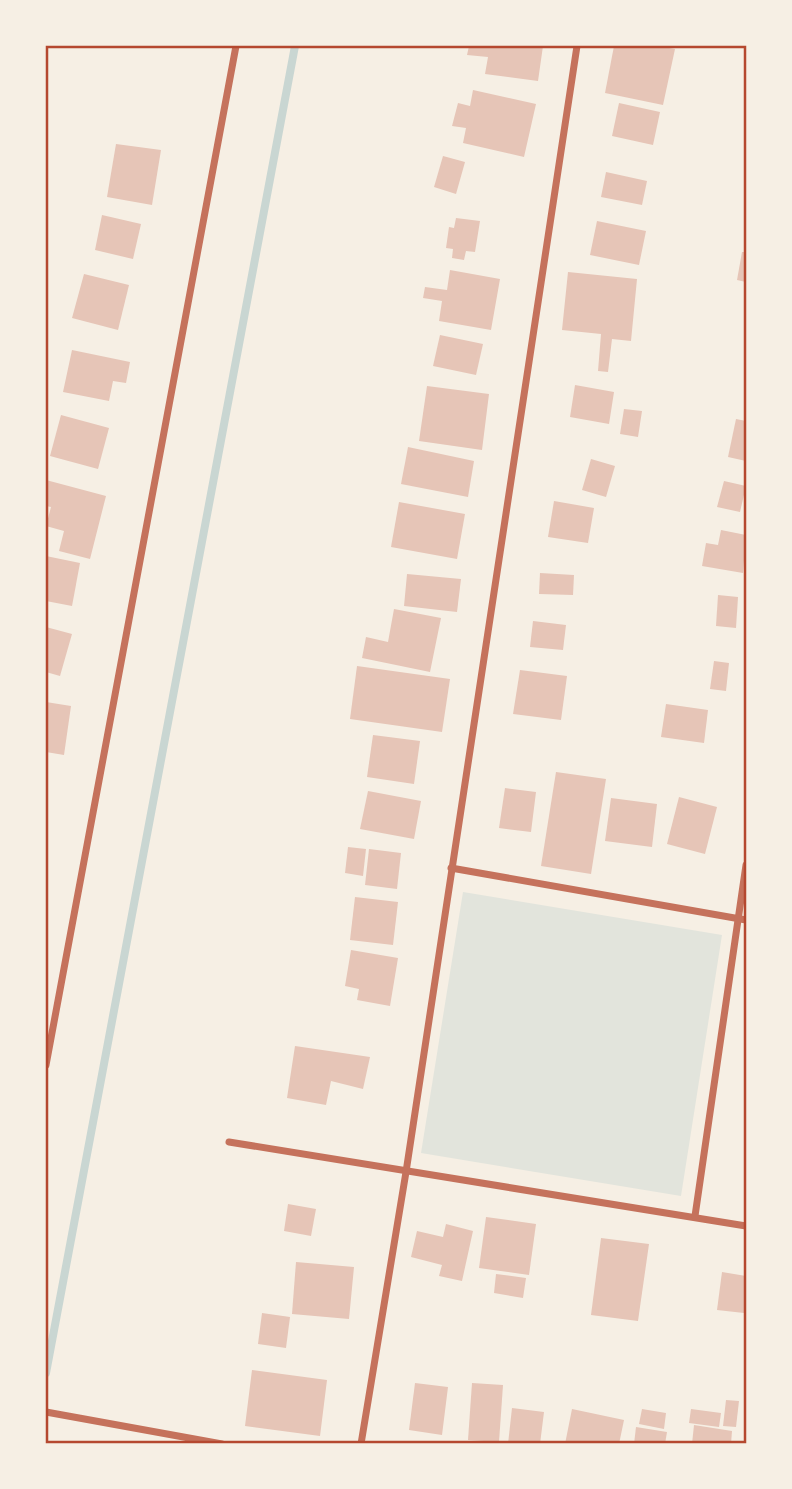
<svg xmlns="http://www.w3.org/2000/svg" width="792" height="1489" viewBox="0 0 792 1489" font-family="Signika,sans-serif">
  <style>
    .green { fill: #e2e4dc }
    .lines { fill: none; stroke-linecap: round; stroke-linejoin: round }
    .stream { stroke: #c9d6d2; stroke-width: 8 }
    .building { fill: #e6c5b7 }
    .minor { stroke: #c5725c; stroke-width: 7 }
    .neatline { fill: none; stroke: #b5482f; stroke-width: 2.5 }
  </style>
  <rect width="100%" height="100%" fill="#f6efe4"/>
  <!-- green -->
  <path class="green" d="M463 892 722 935 681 1196 421 1153Z"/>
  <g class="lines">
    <!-- stream -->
    <path class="stream" d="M46 1373 295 46"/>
  </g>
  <!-- building -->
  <g class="building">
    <path d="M469 46H543L538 81 485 74 488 57 467 55Z"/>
    <path d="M614 46H658L675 49 663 105 605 93Z"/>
    <path d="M473 90 536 104 524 157 463 143 466 128 452 126 458 103 470 106Z"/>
    <path d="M619 103 660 112 653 145 612 136Z"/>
    <path d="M116 144 161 150 152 205 107 197Z"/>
    <path d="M443 156 465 162 456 194 434 187Z"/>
    <path d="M606 172 647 181 642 205 601 197Z"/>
    <path d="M102 215 141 224 133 259 95 250Z"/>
    <path d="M456 218 480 221 475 252 466 251 464 260 452 258 453 249 446 248 449 227 454 228Z"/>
    <path d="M597 221 646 231 639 265 590 255Z"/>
    <path d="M742 252H746V282L737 280Z"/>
    <path d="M450 270 500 279 491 330 439 321 442 301 423 298 425 287 447 290Z"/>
    <path d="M568 272 637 279 631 341 612 339 608 372 598 371 601 334 562 330Z"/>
    <path d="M84 274 129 285 118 330 72 318Z"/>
    <path d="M440 335 483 344 476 375 433 366Z"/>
    <path d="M72 350 130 362 126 383 113 381 109 401 63 392Z"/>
    <path d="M575 385 614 392 609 424 570 417Z"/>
    <path d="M427 386 489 394 482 450 419 441Z"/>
    <path d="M624 409 642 411 638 437 620 434Z"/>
    <path d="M61 415 109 428 98 469 50 456Z"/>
    <path d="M736 419 746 421V461L728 457Z"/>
    <path d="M408 447 474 461 468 497 401 484Z"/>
    <path d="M591 459 615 466 606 497 582 490Z"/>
    <path d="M46 480 106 496 90 559 59 551 64 531 46 526 51 507 46 506Z"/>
    <path d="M724 481 746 486 740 512 717 507Z"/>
    <path d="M554 501 594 508 588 543 548 537Z"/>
    <path d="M399 502 465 514 457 559 391 547Z"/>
    <path d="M721 530 746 535 743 573 702 566 706 543 718 545Z"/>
    <path d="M46 556 80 563 72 606 46 601Z"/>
    <path d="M540 573 574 575 573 595 539 594Z"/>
    <path d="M407 574 461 579 457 612 404 606Z"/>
    <path d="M718 595 738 597 736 628 716 626Z"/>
    <path d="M394 609 441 618 430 672 362 658 366 637 388 642Z"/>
    <path d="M533 621 566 625 563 650 530 647Z"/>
    <path d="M46 627 72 634 60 676 46 672Z"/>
    <path d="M714 661 729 663 726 691 710 689Z"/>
    <path d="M357 666 450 679 442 732 350 719Z"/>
    <path d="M520 670 567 676 561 720 513 714Z"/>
    <path d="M46 702 71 706 64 755 46 752Z"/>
    <path d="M666 704 708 710 704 743 661 737Z"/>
    <path d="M373 735 420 741 414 784 367 777Z"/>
    <path d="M556 772 606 779 591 874 541 866Z"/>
    <path d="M505 788 536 792 531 832 499 828Z"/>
    <path d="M368 791 421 801 414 839 360 829Z"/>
    <path d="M679 797 717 807 705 854 667 844Z"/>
    <path d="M611 798 657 804 652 847 605 841Z"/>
    <path d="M348 847 366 849 363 876 345 873Z"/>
    <path d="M369 849 401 853 397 889 365 885Z"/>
    <path d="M355 897 398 902 393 945 350 940Z"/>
    <path d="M351 950 398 958 390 1006 357 1000 359 989 345 986Z"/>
    <path d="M295 1046 370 1057 363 1089 331 1081 326 1105 287 1098Z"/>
    <path d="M288 1204 316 1209 311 1236 284 1231Z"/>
    <path d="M486 1217 536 1224 529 1275 479 1268Z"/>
    <path d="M446 1224 473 1231 462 1281 439 1276 442 1265 411 1257 417 1231 443 1237Z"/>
    <path d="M601 1238 649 1244 638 1321 591 1315Z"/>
    <path d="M296 1262 354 1267 349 1319 292 1314Z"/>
    <path d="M722 1272 746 1276 744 1313 717 1310Z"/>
    <path d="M496 1274 526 1278 523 1298 494 1293Z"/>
    <path d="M262 1313 290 1317 286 1348 258 1344Z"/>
    <path d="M252 1370 327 1380 320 1436 245 1426Z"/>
    <path d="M415 1383 448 1387 442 1435 409 1430Z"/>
    <path d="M472 1383 503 1385 499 1442 468 1440Z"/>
    <path d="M726 1400 739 1401 736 1427 723 1426Z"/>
    <path d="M512 1408 544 1412 540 1444H508Z"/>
    <path d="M572 1409 624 1420 619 1444H565Z"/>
    <path d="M642 1409 666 1413 664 1429 639 1424Z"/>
    <path d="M691 1409 721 1413 719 1427 689 1423Z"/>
    <path d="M694 1425 732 1431 731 1444H692Z"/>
    <path d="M636 1427 667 1432 665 1444H634Z"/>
  </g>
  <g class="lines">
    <!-- minor -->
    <g class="minor">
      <path d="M451 868 746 920"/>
      <path d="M46 1065 236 46"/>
      <path d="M229 1142 746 1226"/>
      <path d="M695 1216 746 865"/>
      <path d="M46 1412 222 1444"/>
      <path d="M361 1444 406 1172 577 46"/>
    </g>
  </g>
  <!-- border -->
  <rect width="792" height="1489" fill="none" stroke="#f6efe4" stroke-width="94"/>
  <rect x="47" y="47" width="698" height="1395" class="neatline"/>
</svg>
